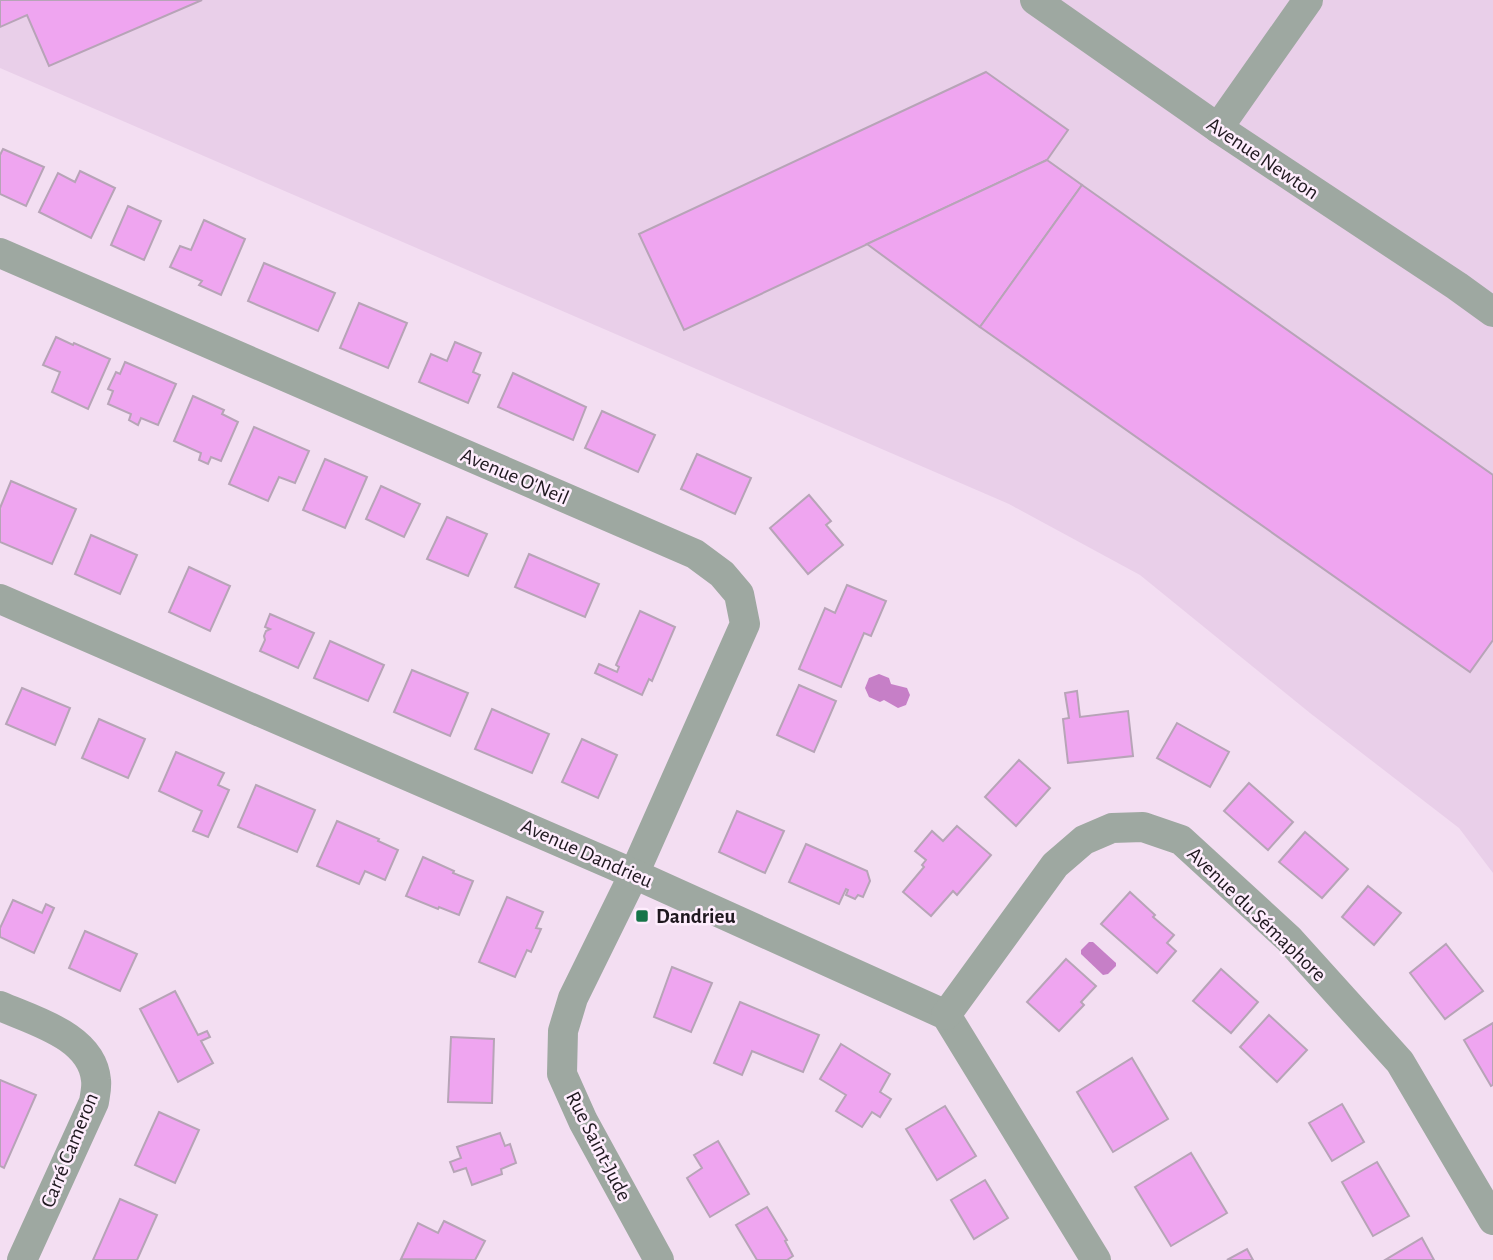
<svg xmlns="http://www.w3.org/2000/svg" width="1493" height="1260" viewBox="0 0 1493 1260" font-family="'Alegreya Sans',sans-serif">
  <style>
    .built { fill: #e9cfe9 }
    .water { fill: #c67fc7 }
    .building { fill: #efa5f0; stroke: #b7a4b7; stroke-width: 2 }
    .lines { fill: none; stroke-linecap: round; stroke-linejoin: round }
    .minor { stroke: #9ea8a1; stroke-width: 30 }
    .poi-dot { fill: #167449; stroke: #feedfd; stroke-width: 2.5 }
    .labels { text-anchor: middle; stroke-width: 5; stroke-linejoin: round; paint-order: stroke }
    .street-label { font-size: 21px; fill: #1f181f; stroke: #feedfd }
    .poi-label { font-size: 21px; font-weight: bold; fill: #1f181f; stroke: #feedfd; text-anchor: start }
  </style>
  <rect width="100%" height="100%" fill="#f3def2"/>
  <!-- built -->
  <path class="built" d="M0 0H1493V873L1459 828 1310 713 1140 575 1009 504 0 68Z"/>
  <!-- water -->
  <g class="water">
    <path d="M879 674 889 678 891 684 907 688 910 695 906 705 898 708 884 700 880 702 869 697 865 688 869 678Z"/>
    <path d="M1089 942H1093L1116 963V966L1108 974 1103 975 1081 954V950Z"/>
  </g>
  <!-- building -->
  <g class="building">
    <path d="M0 0H202L49 66 27 15 0 27Z"/>
    <path d="M986 72 1068 130 1047 160 684 330 639 234Z"/>
    <path d="M3 149 44 167 26 206 0 194V155Z"/>
    <path d="M1047 160 1082 185 980 327 867 244Z"/>
    <path d="M80 171 115 188 91 238 39 212 58 173 75 182Z"/>
    <path d="M1082 185 1493 475V640L1470 672 980 327Z"/>
    <path d="M128 206 161 221 144 260 111 245Z"/>
    <path d="M204 220 245 239 221 295 199 285 202 281 170 267 180 246 191 250Z"/>
    <path d="M264 263 335 293 318 331 248 301Z"/>
    <path d="M359 303 407 323 388 368 340 348Z"/>
    <path d="M56 337 73 345 74 343 110 359 88 409 52 392 60 372 43 365Z"/>
    <path d="M455 342 481 353 473 372 480 375 468 403 419 382 431 354 447 361Z"/>
    <path d="M125 362 176 384 158 425 141 418 138 425 129 420 131 414 108 404 113 391 108 389 116 372 120 374Z"/>
    <path d="M513 373 586 407 573 440 498 407Z"/>
    <path d="M193 396 224 410 222 414 238 422 221 461 211 457 208 464 199 460 201 453 174 441Z"/>
    <path d="M602 411 655 435 638 472 585 448Z"/>
    <path d="M254 427 309 451 295 483 279 477 268 501 229 484Z"/>
    <path d="M697 454 751 478 735 514 681 489Z"/>
    <path d="M325 459 367 477 345 528 303 510Z"/>
    <path d="M11 481 76 509 52 564 0 542V508Z"/>
    <path d="M381 486 420 504 404 537 366 519Z"/>
    <path d="M809 495 831 521 826 525 843 545 808 574 770 528Z"/>
    <path d="M447 517 487 534 468 576 427 559Z"/>
    <path d="M91 535 137 555 120 594 75 574Z"/>
    <path d="M529 554 599 584 585 617 515 587Z"/>
    <path d="M189 567 230 586 210 631 169 612Z"/>
    <path d="M847 585 886 601 871 636 864 633 841 687 799 669 825 608 835 613Z"/>
    <path d="M640 611 675 627 652 681 649 679 642 695 595 673 599 664 617 672 619 667 616 665Z"/>
    <path d="M270 614 314 633 298 668 260 651 265 640 264 636 266 631 270 629 265 627Z"/>
    <path d="M330 641 384 665 368 701 314 678Z"/>
    <path d="M412 670 468 693 450 736 394 712Z"/>
    <path d="M799 685 836 701 814 752 777 735Z"/>
    <path d="M22 688 70 708 55 745 6 724Z"/>
    <path d="M1077 691 1080 717 1128 711 1133 756 1068 763 1063 719 1069 718 1065 693Z"/>
    <path d="M492 709 549 734 532 773 475 749Z"/>
    <path d="M99 719 145 739 128 778 82 758Z"/>
    <path d="M1177 723 1229 752 1210 787 1157 758Z"/>
    <path d="M582 739 617 755 598 798 562 782Z"/>
    <path d="M176 752 224 773 218 785 229 790 208 837 193 831 202 811 159 791Z"/>
    <path d="M1019 760 1050 788 1016 826 985 797Z"/>
    <path d="M1249 783 1293 822 1268 850 1224 811Z"/>
    <path d="M256 785 315 810 297 852 238 827Z"/>
    <path d="M737 811 784 831 765 873 719 852Z"/>
    <path d="M337 821 379 839 378 841 398 850 385 880 365 871 359 884 317 866Z"/>
    <path d="M957 826 991 855 957 895 953 891 931 916 903 892 924 867 922 865 926 860 915 851 932 831 943 841Z"/>
    <path d="M1305 832 1348 869 1322 898 1279 862Z"/>
    <path d="M806 844 867 871 870 881 863 897 858 895 855 899 846 895 848 890 846 889 839 904 789 882Z"/>
    <path d="M423 857 454 871 453 873 473 881 459 915 439 907 438 909 406 896Z"/>
    <path d="M1368 886 1401 913 1374 945 1342 917Z"/>
    <path d="M1130 892 1155 915 1153 917 1174 935 1167 943 1176 951 1157 973 1101 924Z"/>
    <path d="M507 897 543 912 536 928 541 929 531 952 527 950 515 977 479 962Z"/>
    <path d="M13 900 42 913 46 904 54 908 34 953 0 937V928Z"/>
    <path d="M85 931 137 954 120 991 69 968Z"/>
    <path d="M1446 944 1483 991 1445 1019 1410 973Z"/>
    <path d="M1066 959 1096 986 1081 1002 1084 1005 1059 1031 1027 1002Z"/>
    <path d="M672 967 712 983 691 1032 654 1017Z"/>
    <path d="M1221 969 1258 1002 1231 1033 1193 1001Z"/>
    <path d="M175 991 198 1035 207 1031 210 1037 201 1041 213 1063 178 1082 140 1009Z"/>
    <path d="M740 1002 819 1035 803 1072 752 1051 742 1075 714 1063Z"/>
    <path d="M1269 1015 1307 1050 1277 1082 1240 1047Z"/>
    <path d="M1493 1023V1085L1491 1086 1464 1040Z"/>
    <path d="M451 1037 494 1039 492 1103 448 1102Z"/>
    <path d="M841 1044 890 1074 880 1092 891 1099 880 1117 872 1112 862 1127 836 1111 846 1095 820 1079Z"/>
    <path d="M1132 1058 1168 1119 1113 1152 1077 1092Z"/>
    <path d="M0 1080 36 1095 4 1168 0 1166Z"/>
    <path d="M1342 1104 1364 1142 1332 1161 1309 1123Z"/>
    <path d="M945 1106 976 1156 937 1180 906 1129Z"/>
    <path d="M159 1112 199 1130 175 1183 135 1165Z"/>
    <path d="M500 1133 505 1146 510 1144 516 1163 501 1169 502 1174 472 1185 466 1168 454 1172 450 1162 461 1158 457 1147Z"/>
    <path d="M718 1141 749 1194 710 1217 687 1178 702 1168 694 1155Z"/>
    <path d="M1191 1153 1227 1213 1171 1246 1135 1187Z"/>
    <path d="M1377 1162 1409 1216 1373 1236 1342 1182Z"/>
    <path d="M985 1180 1008 1218 974 1239 951 1200Z"/>
    <path d="M120 1199 157 1215 137 1260H93Z"/>
    <path d="M767 1207 787 1240 785 1241 793 1256 787 1260H757L736 1225Z"/>
    <path d="M444 1221 485 1241 475 1260 401 1259 418 1223 438 1233Z"/>
    <path d="M1422 1238 1434 1260H1385Z"/>
    <path d="M1247 1249 1253 1260H1227Z"/>
  </g>
  <g class="lines">
    <!-- minor -->
    <g class="minor">
      <path d="M1035 0 1218 128 1457 286 1493 312"/>
      <path d="M1218 128 1308 0"/>
      <path d="M0 253 695 554 722 574 739 594 745 624 634 874 573 998 563 1031 562 1074 583 1121 659 1260"/>
      <path d="M0 599 634 874 946 1015 1096 1260"/>
      <path d="M0 1006C34 1021 92 1036 96 1080 97 1087 95 1095 94 1102L22 1260"/>
      <path d="M946 1015 1055 865 1084 840 1112 828 1143 827 1181 840 1289 939 1400 1062 1493 1220"/>
    </g>
  </g>
  <!-- markers -->
  <rect class="poi-dot" x="635" y="909" width="14" height="14" rx="3.5"/>
  <g class="labels">
    <!-- street labels -->
    <g class="street-label">
      <text transform="translate(1263 158) rotate(34)" y="7">Avenue Newton</text>
      <text transform="translate(515 476) rotate(23)" y="7">Avenue O'Neil</text>
      <text transform="translate(587 853) rotate(24)" y="7">Avenue Dandrieu</text>
      <text transform="translate(1257 914) rotate(44)" y="7">Avenue du Sémaphore</text>
      <text transform="translate(599 1146) rotate(63)" y="7">Rue Saint-Jude</text>
      <text transform="translate(69 1150) rotate(-68)" y="7">Carré Cameron</text>
    </g>
    <!-- poi labels -->
    <g class="poi-label">
      <text x="656" y="923">Dandrieu</text>
    </g>
  </g>
</svg>
